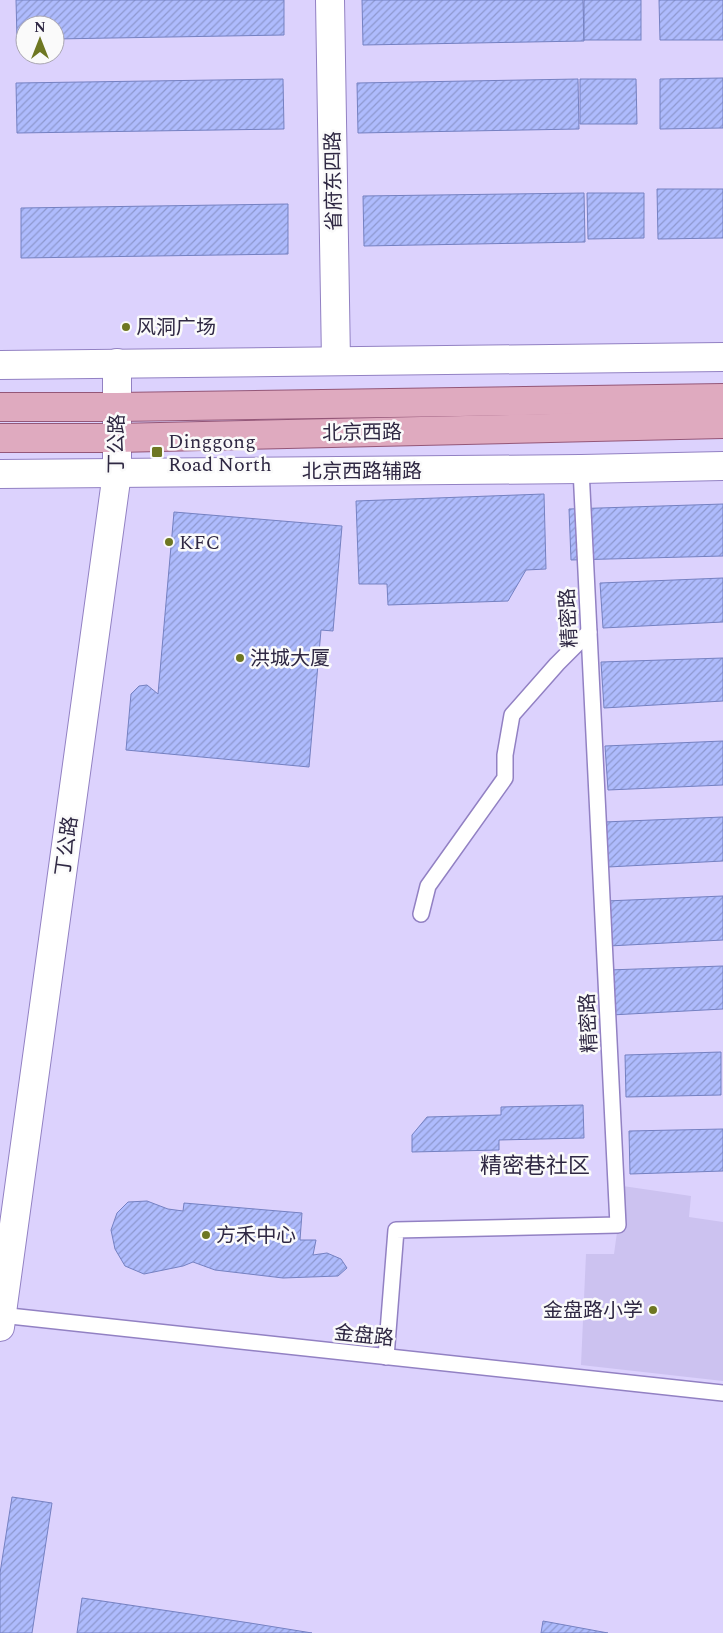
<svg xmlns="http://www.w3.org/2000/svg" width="723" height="1633" viewBox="0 0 723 1633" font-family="Spectral,'Noto Sans SC',serif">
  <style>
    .built { fill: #ccc2f0 }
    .building { fill: url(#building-hatch); stroke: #7581c2 }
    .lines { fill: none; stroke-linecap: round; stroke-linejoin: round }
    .service-casing { stroke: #9281c3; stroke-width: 18 }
    .minor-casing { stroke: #9281c3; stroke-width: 30 }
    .tertiary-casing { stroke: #9281c3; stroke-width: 30 }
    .secondary-casing { stroke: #9281c3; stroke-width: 30 }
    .primary-casing { stroke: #945778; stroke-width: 30 }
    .service { stroke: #fff; stroke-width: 15 }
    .minor { stroke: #fff; stroke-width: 28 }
    .tertiary { stroke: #fff; stroke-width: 28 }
    .secondary { stroke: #fff; stroke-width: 28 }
    .primary { stroke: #dfaabf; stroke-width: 28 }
    .poi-dot { fill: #6e7722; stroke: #fafafa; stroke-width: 2 }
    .labels { text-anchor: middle; stroke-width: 5; stroke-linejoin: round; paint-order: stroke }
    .street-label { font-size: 20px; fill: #2f2843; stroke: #fafafa }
    .poi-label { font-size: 20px; fill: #2f2843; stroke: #fafafa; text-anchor: start }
    .quarter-label { font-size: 22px; fill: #2f2843; stroke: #fafafa }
  </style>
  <defs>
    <pattern id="building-hatch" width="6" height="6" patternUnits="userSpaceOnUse" patternTransform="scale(1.25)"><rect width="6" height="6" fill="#aebbfd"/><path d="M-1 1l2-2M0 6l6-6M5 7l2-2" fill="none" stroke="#8e98ce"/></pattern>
  </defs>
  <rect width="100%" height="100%" fill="#dcd2fd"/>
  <!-- built -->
  <path class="built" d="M616 1185 691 1196 689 1217 723 1222V1381L581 1365 586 1254H614L618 1225Z"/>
  <!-- building -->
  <g class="building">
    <path d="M16 0H284V35L55 39V25H25V39H17Z"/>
    <path d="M362 0H583L584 41 363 45Z"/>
    <rect x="584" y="0" width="57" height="40"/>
    <path d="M659 0H723V40H660Z"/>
    <path d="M723 78V128L660 129V79Z"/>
    <path d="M283 79 284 129 17 133 16 83Z"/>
    <path d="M578 79 579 129 358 133 357 83Z"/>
    <path d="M580 79H636L637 124H580Z"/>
    <path d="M657 189H723V238L658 239Z"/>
    <path d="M584 193 585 242 364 246 363 196Z"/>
    <path d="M587 193H644V238L588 239Z"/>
    <path d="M288 204V254L21 258V208Z"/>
    <path d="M544 494 546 569 526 570 508 601 388 605 387 584H359L356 501Z"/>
    <path d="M723 504V556L571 560 569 509Z"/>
    <path d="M174 512 342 526 333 631 321 630 309 767 126 750 131 694 139 686 147 685 158 694Z"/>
    <path d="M723 578V622L603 628 600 583Z"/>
    <path d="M723 658V701L604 708 601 662Z"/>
    <path d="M723 741V785L608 790 605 746Z"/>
    <path d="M723 817V861L608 867 604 822Z"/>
    <path d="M723 896V940L609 946 606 901Z"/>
    <path d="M723 966V1009L611 1015 608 970Z"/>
    <path d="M721 1052V1095L626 1097 625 1055Z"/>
    <path d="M583 1105 584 1138 499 1140V1150L412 1152V1135L427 1117 501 1115V1107Z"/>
    <path d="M723 1129V1171L630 1174 629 1131Z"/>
    <path d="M147 1201 168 1209 183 1211 184 1203 302 1213 300 1240H316L313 1255 327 1253 341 1259 347 1268 338 1276 283 1278 215 1270 193 1262 183 1266 144 1274 125 1266 115 1249 111 1230 117 1213 128 1202Z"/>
    <path d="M12 1497 52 1503 32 1633H0V1573Z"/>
    <path d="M82 1598 250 1623 312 1633H77Z"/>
    <path d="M543 1621 608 1633H541Z"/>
  </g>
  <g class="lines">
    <!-- service casing -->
    <g class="service-casing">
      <g id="service">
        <path d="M421 914 428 886 505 778V755L512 715 557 664 589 632"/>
        <path d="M0 1315 723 1393"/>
        <path d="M386 1357 396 1230 618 1225 581 469"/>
      </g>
    </g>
    <!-- minor casing -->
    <g class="minor-casing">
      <path id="minor" d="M330 0 336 361"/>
    </g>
    <!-- tertiary casing -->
    <g class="tertiary-casing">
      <path id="tertiary" d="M0 1327 117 473V363"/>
    </g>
    <!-- secondary casing -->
    <g class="secondary-casing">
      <g id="secondary">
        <path d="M0 365 723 357"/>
        <path d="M0 474 581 469 723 466"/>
      </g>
    </g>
    <!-- primary casing -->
    <g class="primary-casing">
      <g id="primary">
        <path d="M0 407H117L723 398"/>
        <path d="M0 438H117L723 424"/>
      </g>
    </g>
    <!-- service -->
    <use href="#service" class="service"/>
    <!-- minor -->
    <use href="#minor" class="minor"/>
    <!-- tertiary -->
    <use href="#tertiary" class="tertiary"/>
    <!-- secondary -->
    <use href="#secondary" class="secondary"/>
    <!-- primary -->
    <use href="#primary" class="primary"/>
  </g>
  <!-- markers -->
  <g class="poi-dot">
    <circle cx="126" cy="327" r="5"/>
    <rect x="151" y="446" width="12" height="12" rx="2.5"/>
    <circle cx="169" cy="542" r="5"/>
    <circle cx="240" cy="658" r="5"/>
    <circle cx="206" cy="1235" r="5"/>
    <circle cx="653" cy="1310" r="5"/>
  </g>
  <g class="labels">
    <!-- street labels -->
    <g class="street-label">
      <text transform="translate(333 181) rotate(-91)" y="7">省府东四路</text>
      <text transform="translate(362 432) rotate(-1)" y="7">北京西路</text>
      <text transform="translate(116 444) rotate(-89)" y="7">丁公路</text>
      <text x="362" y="478">北京西路辅路</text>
      <text transform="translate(568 618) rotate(-93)" y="7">精密路</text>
      <text transform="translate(66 846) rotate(-82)" y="7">丁公路</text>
      <text transform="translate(588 1023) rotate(-93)" y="7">精密路</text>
      <text transform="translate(364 1335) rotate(6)" y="7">金盘路</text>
    </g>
    <!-- poi labels -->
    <g class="poi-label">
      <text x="136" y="334">风洞广场</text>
      <text x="168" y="448">Dinggong<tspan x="168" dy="23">Road North</tspan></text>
      <text x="179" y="549">KFC</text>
      <text x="250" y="665">洪城大厦</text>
      <text x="216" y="1242">方禾中心</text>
      <text x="643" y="1317" text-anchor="end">金盘路小学</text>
    </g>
    <!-- quarter labels -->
    <g class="quarter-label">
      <text x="535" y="1173">精密巷社区</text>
    </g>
  </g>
  <!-- north arrow -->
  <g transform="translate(40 40)"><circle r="24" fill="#fafafa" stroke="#a9a6b1"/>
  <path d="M0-4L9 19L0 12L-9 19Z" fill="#6e7722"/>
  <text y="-8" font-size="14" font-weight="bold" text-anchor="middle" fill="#2f2843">N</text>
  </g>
</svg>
